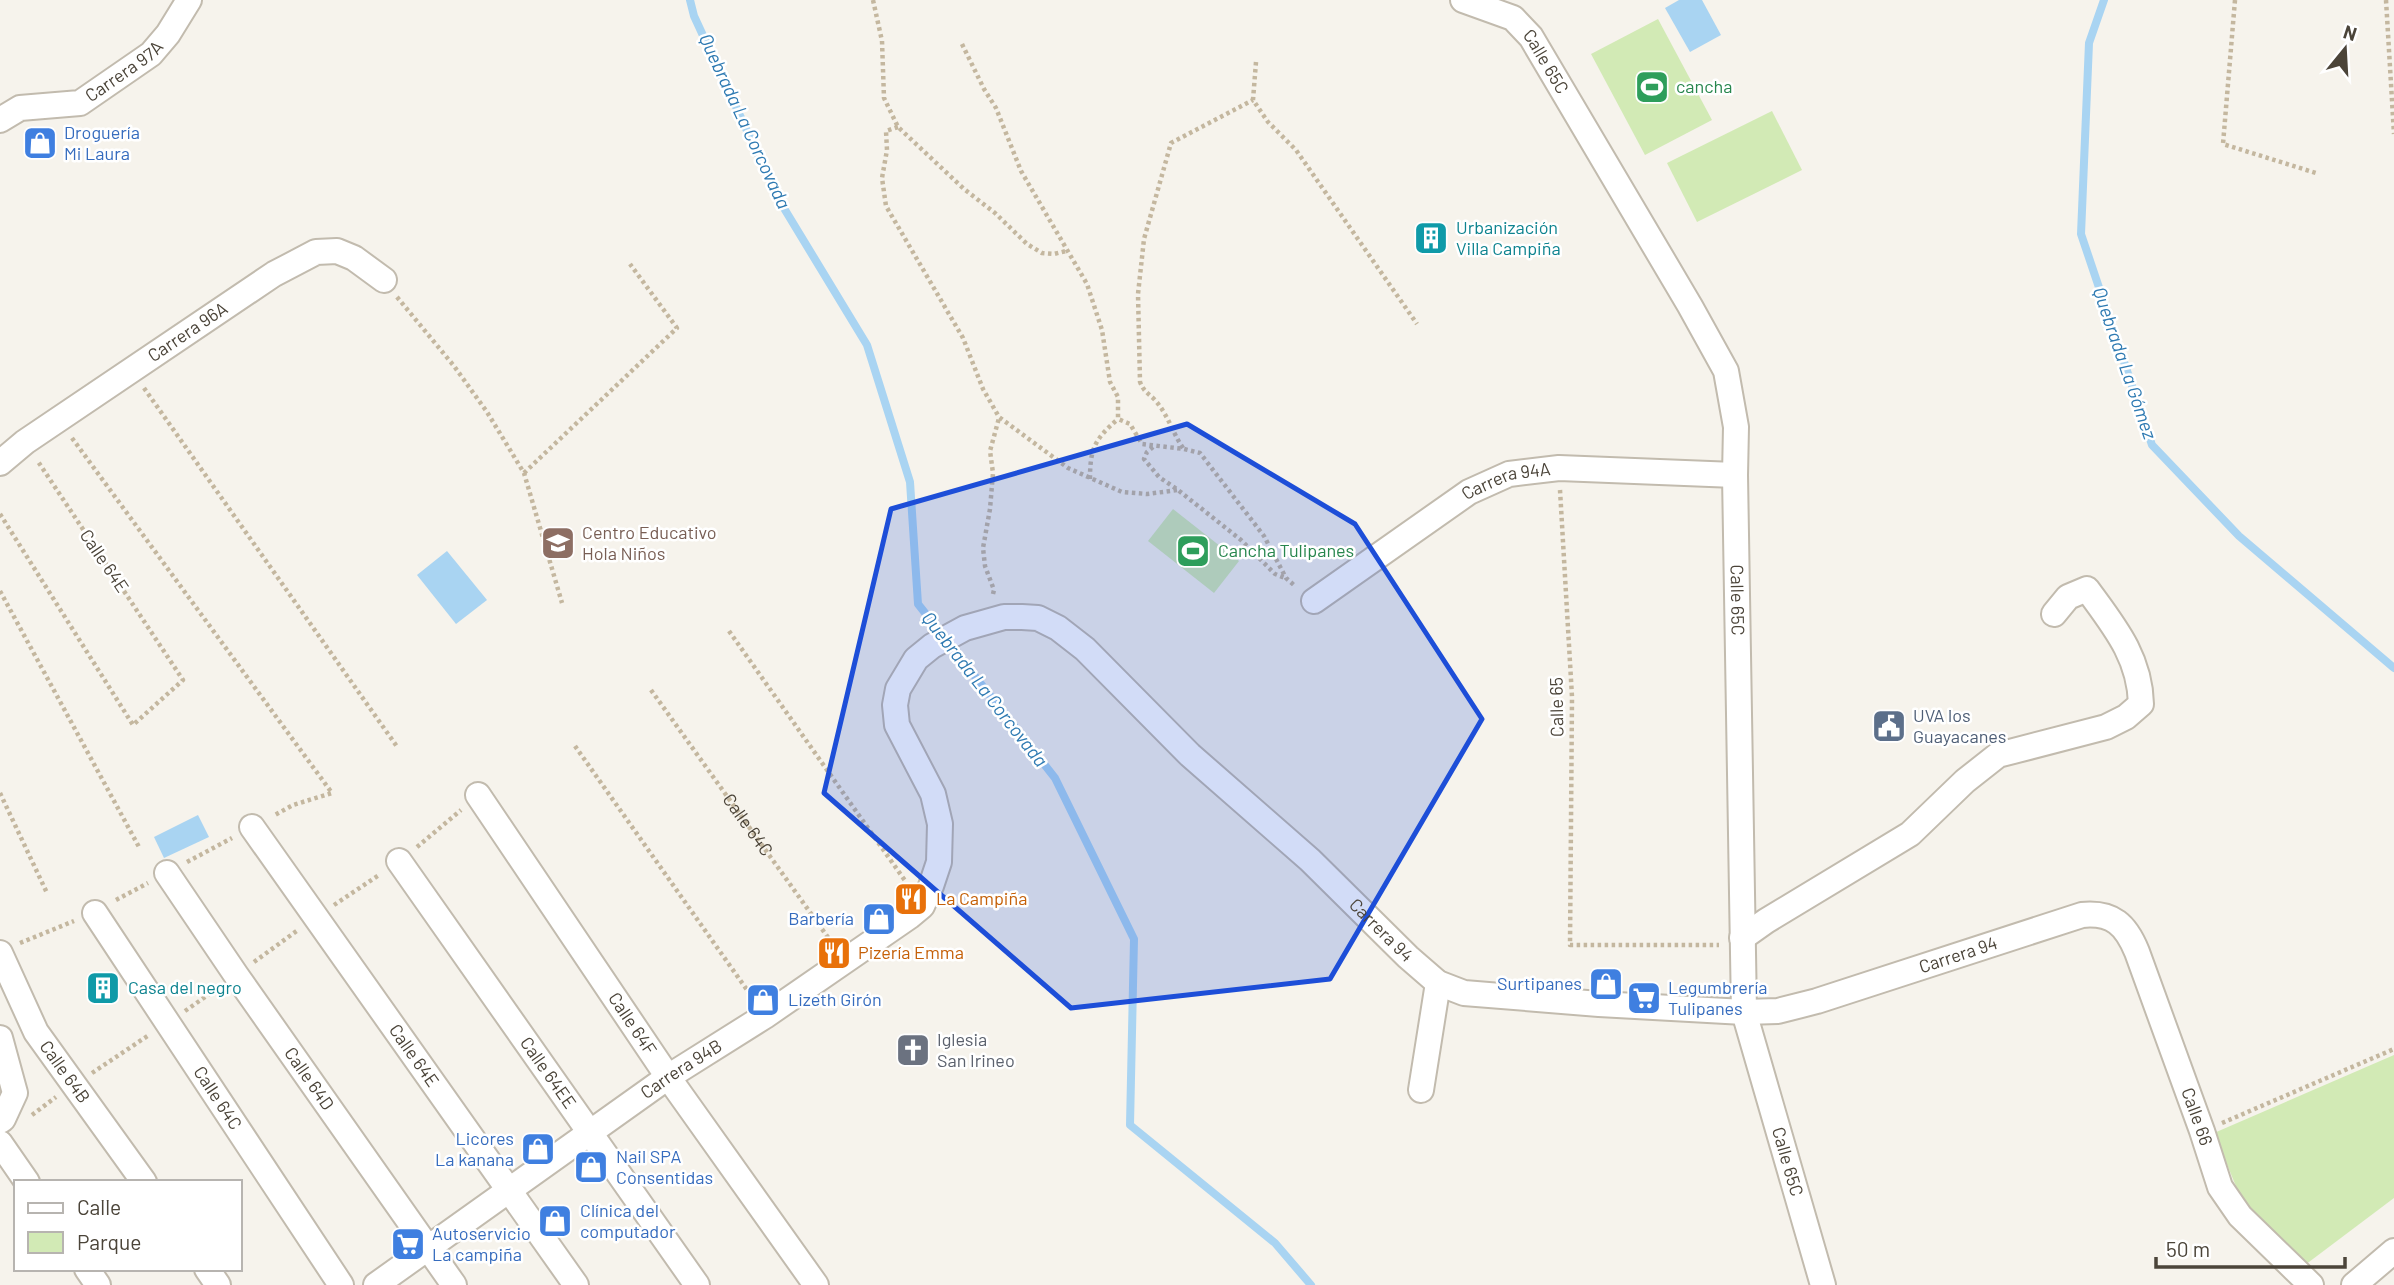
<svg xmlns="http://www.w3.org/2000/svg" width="2394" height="1285" viewBox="0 0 2394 1285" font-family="Barlow,sans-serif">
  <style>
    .green { fill: #d2eab5 }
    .water { fill: #a9d4f2 }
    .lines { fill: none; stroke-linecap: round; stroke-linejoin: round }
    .stream { stroke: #a9d4f2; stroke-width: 8 }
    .minor-casing { stroke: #c2bbae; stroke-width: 28 }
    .path { stroke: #c4b79f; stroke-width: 4.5; stroke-dasharray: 3.5 3.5; stroke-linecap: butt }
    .minor { stroke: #fff; stroke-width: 24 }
    .marked { fill: #1d4ed8; fill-opacity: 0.2; stroke: #1d4ed8; stroke-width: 5; stroke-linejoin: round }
    .labels { text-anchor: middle; stroke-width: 5; stroke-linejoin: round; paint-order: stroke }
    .street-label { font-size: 18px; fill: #4b4439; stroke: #fff }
    .leisure-label { font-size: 18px; fill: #27864d; stroke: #fff; text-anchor: start }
    .shop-label { font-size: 18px; fill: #366cbe; stroke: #fff; text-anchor: start }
    .culture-label { font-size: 18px; fill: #0d838f; stroke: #fff; text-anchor: start }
    .education-label { font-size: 18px; fill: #785e54; stroke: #fff; text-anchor: start }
    .service-label { font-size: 18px; fill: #4e5e75; stroke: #fff; text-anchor: start }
    .food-label { font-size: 18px; fill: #c56008; stroke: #fff; text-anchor: start }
    .worship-label { font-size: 18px; fill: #5b616d; stroke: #fff; text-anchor: start }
    .water-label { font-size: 19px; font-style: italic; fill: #2e7ab2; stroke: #fff }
  </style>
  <rect width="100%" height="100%" fill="#f6f3ec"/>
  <!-- green -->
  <g class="green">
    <path d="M1658 19 1712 120 1645 155 1591 54Z"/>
    <path d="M1772 111 1802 170 1697 222 1667 163Z"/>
    <path d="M1173 509 1239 561 1214 593 1148 541Z"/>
    <path d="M2394 1055V1198L2301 1268 2245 1208 2214 1133Z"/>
  </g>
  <!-- water -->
  <g class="water">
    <path d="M1679 0H1702L1721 35 1690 52 1665 8Z"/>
    <path d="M447 551 487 600 456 624 417 575Z"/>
    <path d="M198 815 209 837 164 858 154 837Z"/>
  </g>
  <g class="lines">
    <!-- stream -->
    <g class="stream">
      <path d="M690 0 694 16 779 200 867 345 910 482 918 604 1055 778 1134 939 1130 1125 1275 1243 1311 1285"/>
      <path d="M2104 0 2089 43 2081 234 2152 445 2239 536 2394 668"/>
    </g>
    <!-- minor casing -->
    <g class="minor-casing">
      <g id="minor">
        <path id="s2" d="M1463 0 1513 18 1531 37 1690 306 1726 371 1736 427 1735 475 1744 1012 1823 1285"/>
        <path id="s3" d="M0 120 20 108 80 103 151 54 168 34 189 0"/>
        <path id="s4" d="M0 463 25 442 274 274 316 252 337 251 354 258 384 280"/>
        <path id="s5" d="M1314 601 1469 492 1509 474 1559 468 1735 475"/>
        <path id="s6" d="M478 795 668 1077 816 1285"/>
        <path id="s7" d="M252 827 576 1285"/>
        <path id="s8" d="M399 861 697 1285"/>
        <path id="s9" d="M167 873 236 975 454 1285"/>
        <path id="s10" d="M95 913 341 1285"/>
        <path d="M1742 938 1766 921 1910 834 1965 781 1998 755 2106 727 2126 717 2141 704C2140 657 2114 626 2087 589L2068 597 2054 614"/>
        <path id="s11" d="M0 953 36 1032 144 1182"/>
        <path d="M0 1038 15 1093 3 1119 0 1121"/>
        <path d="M1421 1090 1438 983"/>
        <path d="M0 1143 27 1182"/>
        <path d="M87 1269 98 1285"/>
        <path d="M207 1269 218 1285"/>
        <path id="s12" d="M376 1285 668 1077 765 1016 910 916 922 906 931 886 939 862 940 824 933 794 897 725 895 705 898 689 916 659 932 646 965 628 1004 617H1022L1038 618 1058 628 1085 649 1190 755 1310 860 1408 957 1438 983 1464 993 1599 1004 1744 1012 1778 1011 1817 1001 2082 915C2113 912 2126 925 2137 952L2202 1131 2220 1187 2240 1216 2311 1285"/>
        <path d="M2354 1285 2394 1251"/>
      </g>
    </g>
    <!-- path -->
    <g class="path">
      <path d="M873 0 882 41 884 98 898 127 964 189 995 213 1027 244 1042 253 1054 254 1066 251"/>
      <path d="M2235 0 2223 144 2316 173"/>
      <path d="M2386 0 2394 134"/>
      <path d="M962 44 984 89 996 108 1021 171 1087 284 1102 330 1110 382 1118 397V419L1130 424 1142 444 1184 449 1200 453 1264 536 1286 578 1295 586"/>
      <path d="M1256 62 1253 100 1268 122 1296 150 1417 324"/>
      <path d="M898 127 886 131 887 150 882 178 886 206 963 338 983 389 999 417 1068 468 1122 492 1147 494 1178 490"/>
      <path d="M397 297 454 366 487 412 524 473 562 603"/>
      <path d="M144 388 398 748"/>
      <path d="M72 438 332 793 293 805 273 816"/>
      <path d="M1153 447 1147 452 1144 459 1159 477 1178 490 1241 540 1275 574 1285 578"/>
      <path d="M1183 448C1172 432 1168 414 1154 399 1148 393 1144 392 1140 382L1138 294 1144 239 1171 143 1253 100"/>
      <path d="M524 473 677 328 630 264"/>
      <path d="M1090 479C1090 448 1095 439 1118 419"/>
      <path d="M1560 490 1572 697 1570 945H1719"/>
      <path d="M0 514 133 725 183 680 37 460"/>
      <path d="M0 591 139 847"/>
      <path d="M993 594 994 590 985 566 983 548 990 509 993 473 990 451 999 418"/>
      <path d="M729 631 906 882"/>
      <path id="s1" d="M651 690 832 943"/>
      <path d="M575 746 752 997"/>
      <path d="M0 793 47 893"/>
      <path d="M417 847 461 810"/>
      <path d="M187 862 232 838"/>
      <path d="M116 900 148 883"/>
      <path d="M334 905 379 875"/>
      <path d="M20 943 74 921"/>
      <path d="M254 962 298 930"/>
      <path d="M185 1011 218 988"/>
      <path d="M92 1073 149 1035"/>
      <path d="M32 1115 56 1097"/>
      <path d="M2222 1123 2394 1049"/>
    </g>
    <!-- minor -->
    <use href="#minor" class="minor"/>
  </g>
  <!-- marked area -->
  <path class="marked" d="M1187 424 1355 524 1482 719 1330 979 1071 1008 824 793 891 509Z"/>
  <!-- icons -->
  <defs>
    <g id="stadium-square" transform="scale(1.75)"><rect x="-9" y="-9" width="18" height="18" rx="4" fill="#2e9e5b" stroke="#fff"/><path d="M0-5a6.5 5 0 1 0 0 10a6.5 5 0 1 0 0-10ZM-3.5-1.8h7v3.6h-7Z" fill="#fff"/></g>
    <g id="shop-square" transform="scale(1.75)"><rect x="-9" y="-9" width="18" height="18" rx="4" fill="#3f7fe0" stroke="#fff"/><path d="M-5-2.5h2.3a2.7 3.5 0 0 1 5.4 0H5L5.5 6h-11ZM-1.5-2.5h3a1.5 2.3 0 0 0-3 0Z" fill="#fff"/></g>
    <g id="building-square" transform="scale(1.75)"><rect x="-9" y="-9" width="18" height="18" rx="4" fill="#0f9aa8" stroke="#fff"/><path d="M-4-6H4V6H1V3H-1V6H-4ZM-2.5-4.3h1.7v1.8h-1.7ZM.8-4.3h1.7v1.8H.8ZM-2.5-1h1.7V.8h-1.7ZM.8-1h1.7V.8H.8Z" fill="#fff"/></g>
    <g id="school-square" transform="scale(1.75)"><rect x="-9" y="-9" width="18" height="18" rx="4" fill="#8d6e63" stroke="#fff"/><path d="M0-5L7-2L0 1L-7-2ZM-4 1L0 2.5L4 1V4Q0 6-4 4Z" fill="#fff"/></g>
    <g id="civic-square" transform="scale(1.75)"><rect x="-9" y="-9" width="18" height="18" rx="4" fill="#5c6f8a" stroke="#fff"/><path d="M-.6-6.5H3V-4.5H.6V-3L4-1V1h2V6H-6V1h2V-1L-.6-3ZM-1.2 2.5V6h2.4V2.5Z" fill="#fff"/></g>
    <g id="restaurant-square" transform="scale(1.75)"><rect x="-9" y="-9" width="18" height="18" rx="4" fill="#e8710a" stroke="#fff"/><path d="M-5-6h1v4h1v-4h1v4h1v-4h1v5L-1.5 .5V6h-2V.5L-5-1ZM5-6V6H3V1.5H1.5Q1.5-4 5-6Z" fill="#fff"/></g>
    <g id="supermarket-square" transform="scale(1.75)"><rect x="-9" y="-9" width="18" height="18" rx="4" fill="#3f7fe0" stroke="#fff"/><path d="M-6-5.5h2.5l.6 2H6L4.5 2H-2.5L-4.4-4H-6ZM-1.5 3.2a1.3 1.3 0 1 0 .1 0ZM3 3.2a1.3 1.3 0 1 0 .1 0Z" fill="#fff"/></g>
    <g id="church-square" transform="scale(1.75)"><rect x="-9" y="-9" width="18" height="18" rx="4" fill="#6b7280" stroke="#fff"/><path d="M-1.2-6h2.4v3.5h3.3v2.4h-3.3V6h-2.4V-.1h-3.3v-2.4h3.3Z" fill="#fff"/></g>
  </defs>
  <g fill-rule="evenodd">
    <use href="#stadium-square" x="1652" y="87"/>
    <use href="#shop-square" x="40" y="143"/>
    <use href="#building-square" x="1431" y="238"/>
    <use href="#school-square" x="558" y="543"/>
    <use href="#stadium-square" x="1193" y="551"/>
    <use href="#civic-square" x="1889" y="726"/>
    <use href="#restaurant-square" x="911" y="899"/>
    <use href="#shop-square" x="879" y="919"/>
    <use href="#restaurant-square" x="834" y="953"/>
    <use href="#shop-square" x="1606" y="984"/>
    <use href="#building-square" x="103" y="988"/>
    <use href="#supermarket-square" x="1644" y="998"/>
    <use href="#shop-square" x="763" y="1000"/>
    <use href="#church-square" x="913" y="1050"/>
    <use href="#shop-square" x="538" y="1149"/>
    <use href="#shop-square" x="591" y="1167"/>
    <use href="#shop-square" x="555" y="1221"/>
    <use href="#supermarket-square" x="408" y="1244"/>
  </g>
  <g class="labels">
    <!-- street labels -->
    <g class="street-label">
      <text dy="6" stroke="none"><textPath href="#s2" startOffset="108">Calle 65C</textPath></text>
      <text dy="6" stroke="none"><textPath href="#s3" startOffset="138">Carrera 97A</textPath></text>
      <text dy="6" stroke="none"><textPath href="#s4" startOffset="229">Carrera 96A</textPath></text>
      <text dy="6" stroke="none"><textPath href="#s5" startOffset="229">Carrera 94A</textPath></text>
      <text transform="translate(104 561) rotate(56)" y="6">Calle 64E</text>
      <text dy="6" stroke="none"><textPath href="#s2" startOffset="696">Calle 65C</textPath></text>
      <text transform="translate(1557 707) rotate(-91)" y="6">Calle 65</text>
      <text dy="6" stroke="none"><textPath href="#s1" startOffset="166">Calle 64C</textPath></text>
      <text dy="6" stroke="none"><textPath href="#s12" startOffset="1528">Carrera 94</textPath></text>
      <text dy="6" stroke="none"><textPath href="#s12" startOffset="2137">Carrera 94</textPath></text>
      <text dy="6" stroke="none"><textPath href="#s6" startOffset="276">Calle 64F</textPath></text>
      <text dy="6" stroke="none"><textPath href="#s7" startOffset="280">Calle 64E</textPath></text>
      <text dy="6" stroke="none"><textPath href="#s12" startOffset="374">Carrera 94B</textPath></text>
      <text dy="6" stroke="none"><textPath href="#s11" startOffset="136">Calle 64B</textPath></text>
      <text dy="6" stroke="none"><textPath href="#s8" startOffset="259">Calle 64EE</textPath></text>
      <text dy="6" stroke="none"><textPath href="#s9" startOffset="250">Calle 64D</textPath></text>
      <text dy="6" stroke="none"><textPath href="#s10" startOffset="222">Calle 64C</textPath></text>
      <text dy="6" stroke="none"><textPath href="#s12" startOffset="2515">Calle 66</textPath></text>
      <text dy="6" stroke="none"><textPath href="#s2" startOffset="1264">Calle 65C</textPath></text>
    </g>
    <!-- leisure labels -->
    <g class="leisure-label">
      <text x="1676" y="93">cancha</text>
      <text x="1218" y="557">Cancha Tulipanes</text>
    </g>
    <!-- shop labels -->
    <g class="shop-label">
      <text x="64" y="139">Droguería<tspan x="64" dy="21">Mi Laura</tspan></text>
      <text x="854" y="925" text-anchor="end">Barbería</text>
      <text x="1582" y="990" text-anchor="end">Surtipanes</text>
      <text x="1668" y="994">Legumbrería<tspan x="1668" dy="21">Tulipanes</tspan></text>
      <text x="788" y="1006">Lizeth Girón</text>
      <text x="514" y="1145" text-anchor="end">Licores<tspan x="514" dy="21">La kanana</tspan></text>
      <text x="616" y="1163">Nail SPA<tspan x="616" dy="21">Consentidas</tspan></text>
      <text x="580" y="1217">Clínica del<tspan x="580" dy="21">computador</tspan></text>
      <text x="432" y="1240">Autoservicio<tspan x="432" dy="21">La campiña</tspan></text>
    </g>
    <!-- culture labels -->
    <g class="culture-label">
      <text x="1456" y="234">Urbanización<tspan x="1456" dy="21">Villa Campiña</tspan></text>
      <text x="128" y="994">Casa del negro</text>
    </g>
    <!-- education labels -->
    <g class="education-label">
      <text x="582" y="539">Centro Educativo<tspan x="582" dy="21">Hola Niños</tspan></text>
    </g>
    <!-- service labels -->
    <g class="service-label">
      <text x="1913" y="722">UVA los<tspan x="1913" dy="21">Guayacanes</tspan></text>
    </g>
    <!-- food labels -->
    <g class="food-label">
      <text x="936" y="905">La Campiña</text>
      <text x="858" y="959">Pizería Emma</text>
    </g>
    <!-- worship labels -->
    <g class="worship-label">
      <text x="937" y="1046">Iglesia<tspan x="937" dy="21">San Irineo</tspan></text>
    </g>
    <!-- water labels -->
    <g class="water-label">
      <text transform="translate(745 121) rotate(65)" y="7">Quebrada La Corcovada</text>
      <text transform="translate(2125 363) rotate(71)" y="7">Quebrada La Gómez</text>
      <text transform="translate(985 689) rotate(52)" y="7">Quebrada La Corcovada</text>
    </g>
  </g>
  <!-- legend -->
  <rect x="14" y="1180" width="228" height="91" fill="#ffffff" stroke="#b7b4b0" stroke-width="2"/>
  <rect x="28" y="1203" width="35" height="10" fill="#ffffff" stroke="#b7b4b0" stroke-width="2"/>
  <text x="77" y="1215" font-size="21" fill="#4b4439">Calle</text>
  <rect x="28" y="1232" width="35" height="21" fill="#d2eab5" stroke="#b7b4b0" stroke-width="2"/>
  <text x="77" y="1250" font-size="21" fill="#4b4439">Parque</text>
  <!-- north arrow -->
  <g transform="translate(2345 49) rotate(18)" stroke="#ffffff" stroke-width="5" paint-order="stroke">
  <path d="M0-5L12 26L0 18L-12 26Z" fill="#4b4439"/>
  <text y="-10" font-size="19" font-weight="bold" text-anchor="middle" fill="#4b4439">N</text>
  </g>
  <!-- scale -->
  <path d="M2156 1257v10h189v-10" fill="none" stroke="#4b4439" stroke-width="3.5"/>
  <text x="2166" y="1257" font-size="21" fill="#4b4439" stroke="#ffffff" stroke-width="5" paint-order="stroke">50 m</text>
</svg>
